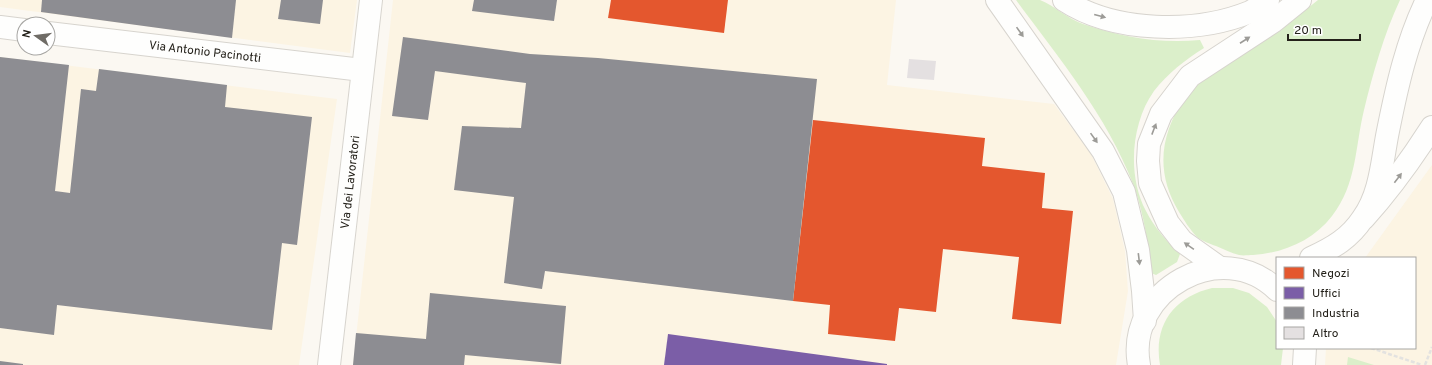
<svg xmlns="http://www.w3.org/2000/svg" width="1432" height="365" viewBox="0 0 1432 365" font-family="Overpass,sans-serif">
  <style>
    .built { fill: #fcf4e3 }
    .green { fill: #dbefca }
    .shops { fill: #e4572e }
    .offices { fill: #7b5ea7 }
    .industry { fill: #8d8d92 }
    .building { fill: #e4e0e1 }
    .lines { fill: none; stroke-linecap: round; stroke-linejoin: round }
    .street-casing { stroke: #d7d4ce; stroke-width: 24 }
    .secondary-casing { stroke: #d7d4ce; stroke-width: 24 }
    .highway-casing { stroke: #d7d4ce; stroke-width: 24 }
    .path { stroke: #e3e2e0; stroke-width: 2.5; stroke-dasharray: 4 2; stroke-linecap: butt }
    .street { stroke: #fefefd; stroke-width: 22 }
    .secondary { stroke: #fefefd; stroke-width: 22 }
    .highway { stroke: #fefefd; stroke-width: 22 }
    .oneway { fill: #9c9b97 }
    .labels { text-anchor: middle; stroke-width: 4; stroke-linejoin: round; paint-order: stroke }
    .street-label { font-size: 12px; fill: #24211a; stroke: #fff }
  </style>
  <rect width="100%" height="100%" fill="#fbf8f2"/>
  <!-- built -->
  <g class="built">
    <path d="M0 0H357L350 53 0 7Z"/>
    <path d="M393 0H896L887 85 1054 104 1091 154 1113 199 1125 251 1128 291 1116 365H353Z"/>
    <path d="M0 57 337 99 299 365H0Z"/>
    <path d="M1432 165V365H1325L1326 348H1415V258H1365Z"/>
  </g>
  <!-- green -->
  <g class="green">
    <path d="M1016 0C1023 0 1034 0 1040 0 1055 6 1068 19 1083 24 1121 37 1160 44 1200 40L1204 48C1185 60 1168 73 1154 91 1131 123 1127 176 1146 211 1154 227 1167 242 1180 254L1177 262 1156 275 1151 273C1148 243 1144 213 1133 184 1107 116 1059 58 1016 0Z"/>
    <path d="M1318 0H1400C1384 34 1373 73 1364 110 1355 147 1357 184 1332 216 1313 241 1283 253 1253 255 1249 255 1243 256 1239 255 1231 253 1224 249 1216 246 1210 244 1202 241 1197 237 1190 230 1184 220 1179 212 1155 172 1160 135 1185 97 1197 80 1224 67 1241 55 1267 38 1294 20 1318 0Z"/>
    <path d="M1212 288H1233L1249 293 1267 307 1277 322V348H1283L1281 365H1160C1153 325 1174 297 1212 288Z"/>
    <path d="M1348 357 1374 365H1347Z"/>
  </g>
  <!-- shops -->
  <g class="shops">
    <path d="M611 0H728L724 33 608 18Z"/>
    <path d="M813 120 985 138 982 166 1045 173 1042 208 1073 211 1061 324 1012 319 1019 257 943 249 936 312 899 308 895 341 828 334 830 305 793 301Z"/>
  </g>
  <!-- offices -->
  <path class="offices" d="M668 334 887 364V365H664Z"/>
  <!-- industry -->
  <g class="industry">
    <path d="M42 0H236L232 38 41 12Z"/>
    <path d="M281 0H323L320 24 278 19Z"/>
    <path d="M474 0H557L554 21 472 11Z"/>
    <path d="M403 37 530 54 598 58 817 79 793 301 545 271 542 289 504 283 514 197 454 190 462 126 521 128 526 83 435 71 428 120 392 116Z"/>
    <path d="M0 57 69 65 55 191 70 193 81 89 96 91 99 69 227 85 225 107 312 117 297 245 282 243 272 330 57 305 54 335 0 328Z"/>
    <path d="M430 293 566 306 561 364 465 355 464 365H353L356 333 426 339Z"/>
    <path d="M0 361 23 364V365H0Z"/>
  </g>
  <!-- building -->
  <path class="building" d="M909 59 936 61 934 80 907 78Z"/>
  <g class="lines">
    <!-- street casing -->
    <g class="street-casing">
      <g id="street">
        <path d="M0 27 24 30"/>
        <path id="s1" d="M48 33 362 70"/>
        <path id="s2" d="M329 365 371 0"/>
      </g>
    </g>
    <!-- secondary casing -->
    <g class="secondary-casing">
      <g id="secondary">
        <path d="M1311 258C1333 248 1350 238 1363 218 1381 193 1382 160 1388 131 1397 86 1407 41 1427 0"/>
        <path d="M1139 365C1125 290 1222 236 1277 290"/>
        <path d="M1304 365 1305 348"/>
      </g>
    </g>
    <!-- highway casing -->
    <g class="highway-casing">
      <g id="highway">
        <path d="M997 0 1103 151 1124 192 1138 250 1143 291 1145 321"/>
        <path d="M1064 0C1114 33 1196 34 1250 12 1256 9 1262 4 1268 0"/>
        <path d="M1364 218C1390 189 1411 160 1432 127"/>
        <path d="M1220 268 1182 241 1168 223 1150 183 1148 161 1149 144 1161 114 1190 76 1274 21 1300 0"/>
      </g>
    </g>
    <!-- path -->
    <g class="path">
      <path d="M1371 348 1422 365"/>
      <path d="M1425 365 1432 347"/>
    </g>
    <!-- street -->
    <use href="#street" class="street"/>
    <!-- secondary -->
    <use href="#secondary" class="secondary"/>
    <!-- highway -->
    <use href="#highway" class="highway"/>
  </g>
  <!-- one-way arrows -->
  <defs><path id="oneway-solid" d="M-6-.8H1V-3.2L6.5 0L1 3.2V.8H-6Z"/></defs>
  <g class="oneway">
    <use href="#oneway-solid" transform="translate(1100 16) rotate(15)"/>
    <use href="#oneway-solid" transform="translate(1020 32) rotate(55)"/>
    <use href="#oneway-solid" transform="translate(1245 40) rotate(-33)"/>
    <use href="#oneway-solid" transform="translate(1154 129) rotate(-69)"/>
    <use href="#oneway-solid" transform="translate(1094 138) rotate(55)"/>
    <use href="#oneway-solid" transform="translate(1398 178) rotate(-53)"/>
    <use href="#oneway-solid" transform="translate(1189 246) rotate(-145)"/>
    <use href="#oneway-solid" transform="translate(1139 259) rotate(83)"/>
  </g>
  <g class="labels">
    <!-- street labels -->
    <g class="street-label">
      <text dy="4" stroke="none"><textPath href="#s1" startOffset="158">Via Antonio Pacinotti</textPath></text>
      <text dy="4" stroke="none"><textPath href="#s2" startOffset="184">Via dei Lavoratori</textPath></text>
    </g>
  </g>
  <!-- legend -->
  <rect x="1276" y="257" width="140" height="92" fill="#ffffff" stroke="#a7a6a3"/>
  <rect x="1284" y="267" width="20" height="12" fill="#e4572e" stroke="#a7a6a3"/>
  <text x="1312" y="277" font-size="12" fill="#24211a">Negozi</text>
  <rect x="1284" y="287" width="20" height="12" fill="#7b5ea7" stroke="#a7a6a3"/>
  <text x="1312" y="297" font-size="12" fill="#24211a">Uffici</text>
  <rect x="1284" y="307" width="20" height="12" fill="#8d8d92" stroke="#a7a6a3"/>
  <text x="1312" y="317" font-size="12" fill="#24211a">Industria</text>
  <rect x="1284" y="327" width="20" height="12" fill="#e4e0e1" stroke="#a7a6a3"/>
  <text x="1312" y="337" font-size="12" fill="#24211a">Altro</text>
  <!-- north arrow -->
  <g transform="translate(36 36) rotate(284)"><circle r="19" fill="#ffffff" stroke="#a7a6a3"/>
  <path d="M0-3L7 15L0 10L-7 15Z" fill="#6f6c66"/>
  <text y="-6" font-size="11" font-weight="bold" text-anchor="middle" fill="#24211a">N</text>
  </g>
  <!-- scale -->
  <path d="M1288 34v6h72v-6" fill="none" stroke="#24211a" stroke-width="2"/>
  <text x="1294" y="34" font-size="12" fill="#24211a" stroke="#ffffff" stroke-width="3" paint-order="stroke">20 m</text>
</svg>
